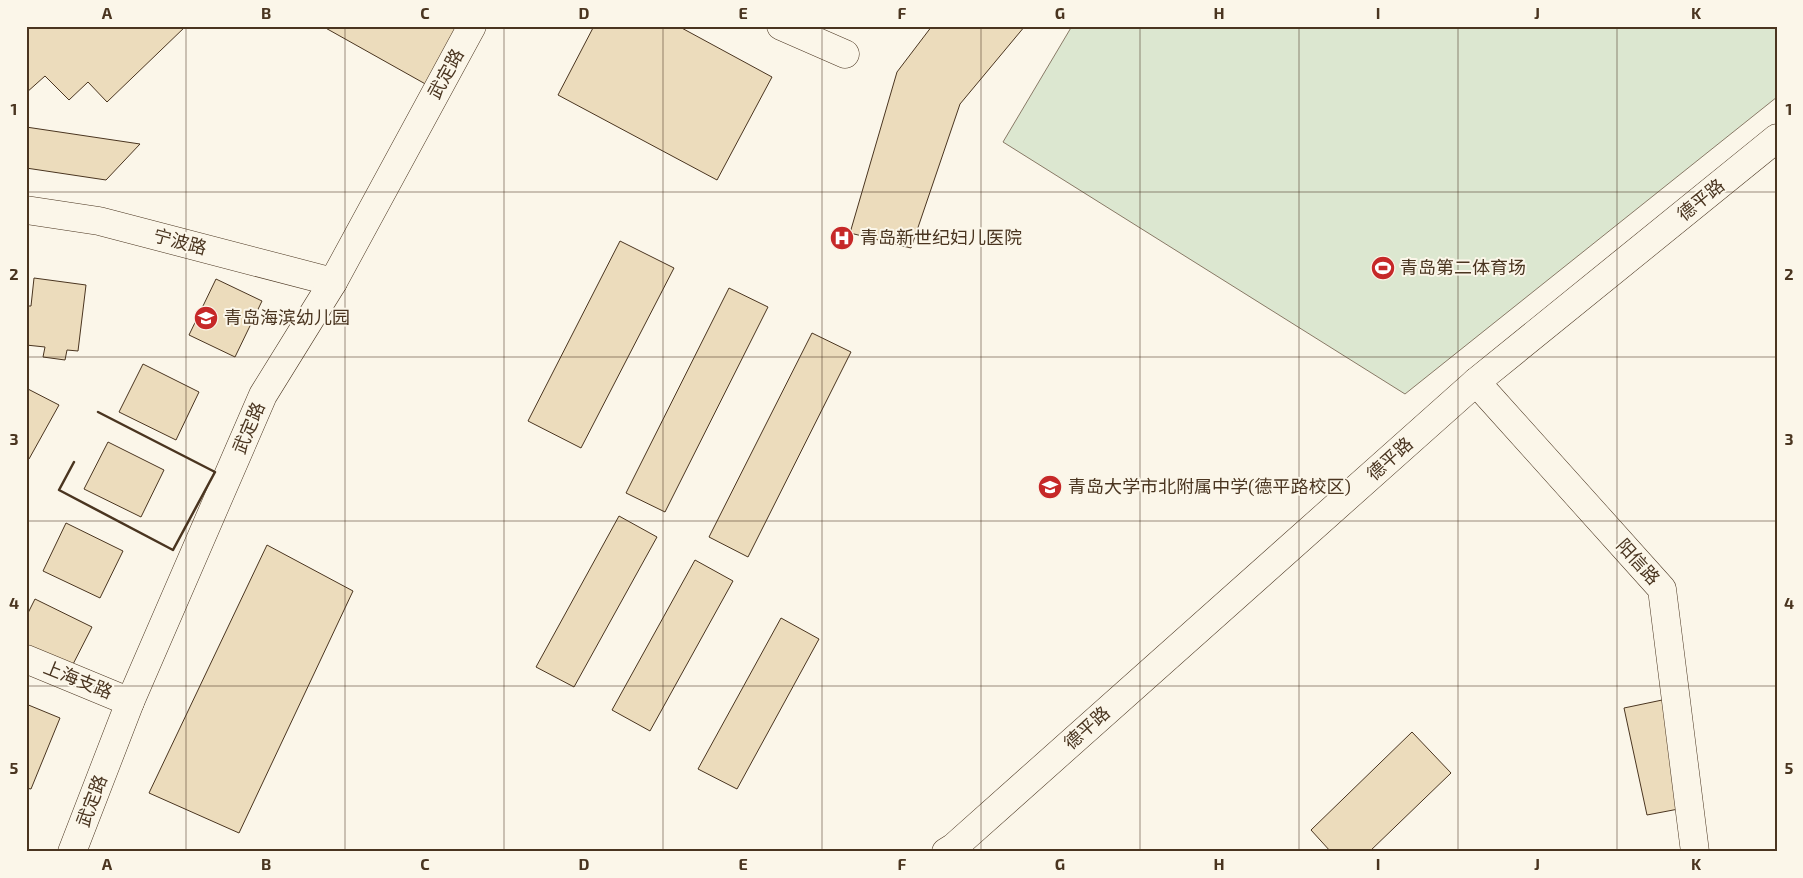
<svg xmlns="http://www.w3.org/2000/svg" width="1803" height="878" viewBox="0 0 1803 878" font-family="'Exo 2','Noto Sans SC',sans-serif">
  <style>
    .green { fill: #dce7d0; stroke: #887966 }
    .building { fill: #ecdcbc; stroke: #4a3520 }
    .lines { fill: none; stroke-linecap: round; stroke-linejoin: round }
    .minor-casing { stroke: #4a3520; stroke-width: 29 }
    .minor { stroke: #fbf6e9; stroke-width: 28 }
    .wall { stroke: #4a3520; stroke-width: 2.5 }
    .grid { fill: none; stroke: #4a3520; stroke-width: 1; stroke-opacity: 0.55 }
    .labels { text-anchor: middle; stroke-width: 4; stroke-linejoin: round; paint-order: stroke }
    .street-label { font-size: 18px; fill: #4a3520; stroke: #fbf6e9 }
    .poi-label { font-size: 18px; fill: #4a3520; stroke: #fbf6e9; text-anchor: start }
    .neatline { fill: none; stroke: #4a3520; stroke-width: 2 }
    .grid-label { font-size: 16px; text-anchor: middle; font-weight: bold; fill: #4a3520 }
  </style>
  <rect width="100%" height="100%" fill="#fbf6e9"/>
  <!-- green -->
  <path class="green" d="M1072 26H1777V97L1405 394 1003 142Z"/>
  <!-- building -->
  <g class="building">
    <path d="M26 26H186L107 102 88 82 69 100 45 76 26 93Z"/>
    <path d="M322 26H463L429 86Z"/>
    <path d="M594 26H678L772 77 717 180 558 95Z"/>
    <path d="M932 26H1025L960 104 911 248 850 233 897 72Z"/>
    <path d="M26 127 140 144 106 180 26 168Z"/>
    <path d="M620 241 674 268 581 448 528 421Z"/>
    <path d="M34 278 86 285 78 351 67 350 65 360 43 357 45 347 26 345V306H31Z"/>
    <path d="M216 279 262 301 235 357 189 335Z"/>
    <path d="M729 288 768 307 665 512 626 493Z"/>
    <path d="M812 333 851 352 748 557 709 537Z"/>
    <path d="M143 364 199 392 176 440 119 412Z"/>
    <path d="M26 388 59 405 29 459 26 458Z"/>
    <path d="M108 442 164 470 141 517 84 489Z"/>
    <path d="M619 516 657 537 574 687 536 667Z"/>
    <path d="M66 523 123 551 100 598 43 571Z"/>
    <path d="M267 545 353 591 239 833 149 793Z"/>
    <path d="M695 560 733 581 650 731 612 710Z"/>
    <path d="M35 599 92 627 68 674 26 654V617Z"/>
    <path d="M781 618 819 639 737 789 698 769Z"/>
    <path d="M1667 699 1689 807 1647 815 1624 708Z"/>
    <path d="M26 704 60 718 31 789 26 788Z"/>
    <path d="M1412 732 1451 773 1369 852H1331L1311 830Z"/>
  </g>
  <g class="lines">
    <!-- minor casing -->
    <g class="minor-casing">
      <g id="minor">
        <path d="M781 26 845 54"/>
        <path d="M26 210 99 221 333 282"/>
        <path d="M1476 382 1662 589 1695 852"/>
        <path d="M26 659 130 702"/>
        <path d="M72 852 130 702 263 395 333 282 472 26"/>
        <path d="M946 852 954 847 1476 382 1777 138"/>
      </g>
    </g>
    <!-- minor -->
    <use href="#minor" class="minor"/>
    <!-- wall -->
    <path class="wall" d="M74 462 59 490 173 550 215 472 98 412"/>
  </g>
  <!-- grid -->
  <path class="grid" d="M186 26V852M345 26V852M504 26V852M663 26V852M822 26V852M981 26V852M1140 26V852M1299 26V852M1458 26V852M1617 26V852M26 192H1777M26 357H1777M26 521H1777M26 686H1777"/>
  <!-- icons -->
  <defs>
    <g id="hospital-disc" transform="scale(1.25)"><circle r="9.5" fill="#c62828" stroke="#fbf6e9"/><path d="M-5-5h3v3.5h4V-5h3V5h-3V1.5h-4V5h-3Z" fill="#fff"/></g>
    <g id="stadium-disc" transform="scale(1.25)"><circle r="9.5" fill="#c62828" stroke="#fbf6e9"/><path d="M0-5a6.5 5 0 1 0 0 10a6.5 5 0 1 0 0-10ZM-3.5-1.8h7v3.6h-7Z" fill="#fff"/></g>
    <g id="school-disc" transform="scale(1.25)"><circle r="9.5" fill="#c62828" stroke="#fbf6e9"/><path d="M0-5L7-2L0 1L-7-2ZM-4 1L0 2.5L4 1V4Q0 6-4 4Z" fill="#fff"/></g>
  </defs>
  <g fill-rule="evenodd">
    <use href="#hospital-disc" x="842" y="238"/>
    <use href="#stadium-disc" x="1383" y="268"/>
    <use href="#school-disc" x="206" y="318"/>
    <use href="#school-disc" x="1050" y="487"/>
  </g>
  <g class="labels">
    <!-- street labels -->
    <g class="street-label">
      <text transform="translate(446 74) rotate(-61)" y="6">武定路</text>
      <text transform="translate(1701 200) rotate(-39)" y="6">德平路</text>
      <text transform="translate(180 242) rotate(15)" y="6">宁波路</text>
      <text transform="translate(249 428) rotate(-67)" y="6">武定路</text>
      <text transform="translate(1390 459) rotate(-42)" y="6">德平路</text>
      <text transform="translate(1638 562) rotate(48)" y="6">阳信路</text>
      <text transform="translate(78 680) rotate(22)" y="6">上海支路</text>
      <text transform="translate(1087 728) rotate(-42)" y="6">德平路</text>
      <text transform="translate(92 801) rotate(-69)" y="6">武定路</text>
    </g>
    <!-- poi labels -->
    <g class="poi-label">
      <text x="860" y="244">青岛新世纪妇儿医院</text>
      <text x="1400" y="274">青岛第二体育场</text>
      <text x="224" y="324">青岛海滨幼儿园</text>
      <text x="1068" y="493">青岛大学市北附属中学(德平路校区)</text>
    </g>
  </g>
  <!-- border -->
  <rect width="1803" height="878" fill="none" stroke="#fbf6e9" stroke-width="55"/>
  <rect x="28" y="28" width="1748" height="822" class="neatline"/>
  <g class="grid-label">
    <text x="107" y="19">A</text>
    <text x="266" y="19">B</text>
    <text x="425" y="19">C</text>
    <text x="584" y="19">D</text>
    <text x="743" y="19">E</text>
    <text x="902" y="19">F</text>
    <text x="1060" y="19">G</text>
    <text x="1219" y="19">H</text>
    <text x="1378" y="19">I</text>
    <text x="1537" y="19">J</text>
    <text x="1696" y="19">K</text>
    <text x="14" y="115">1</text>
    <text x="1789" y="115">1</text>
    <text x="14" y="280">2</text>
    <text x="1789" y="280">2</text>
    <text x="14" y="445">3</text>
    <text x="1789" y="445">3</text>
    <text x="14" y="609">4</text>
    <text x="1789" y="609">4</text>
    <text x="14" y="774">5</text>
    <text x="1789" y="774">5</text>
    <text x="107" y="870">A</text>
    <text x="266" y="870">B</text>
    <text x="425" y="870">C</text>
    <text x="584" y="870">D</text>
    <text x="743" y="870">E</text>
    <text x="902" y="870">F</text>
    <text x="1060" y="870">G</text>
    <text x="1219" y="870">H</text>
    <text x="1378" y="870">I</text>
    <text x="1537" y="870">J</text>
    <text x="1696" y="870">K</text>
  </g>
</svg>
